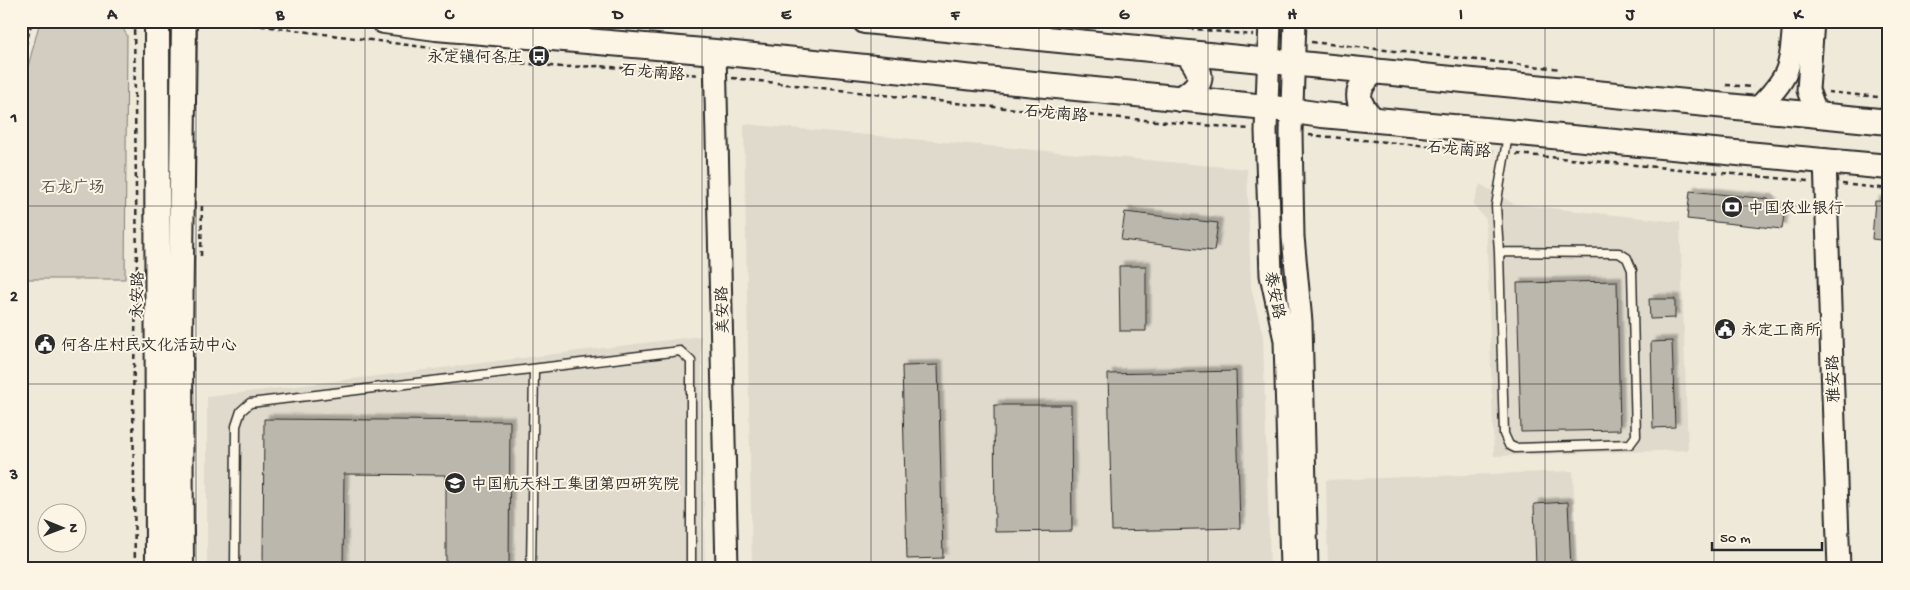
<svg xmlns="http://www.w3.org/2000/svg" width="1910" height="590" viewBox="0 0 1910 590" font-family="'Gochi Hand','LXGW WenKai TC',sans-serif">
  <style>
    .built { fill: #e0dacc }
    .green { fill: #d2cdc0; stroke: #7e7c76 }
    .building { fill: #bcb7ac; stroke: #2b2b2b; filter: url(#shadow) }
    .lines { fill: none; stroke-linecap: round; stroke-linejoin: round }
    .lane-casing { stroke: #2b2b2b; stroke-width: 11 }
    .secondary-casing { stroke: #2b2b2b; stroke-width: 25 }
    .primary-casing { stroke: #2b2b2b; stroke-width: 28 }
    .path { stroke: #2b2b2b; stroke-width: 2.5; stroke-dasharray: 5 4; stroke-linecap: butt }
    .lane { stroke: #fcf5e5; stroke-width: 8 }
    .secondary { stroke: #fcf5e5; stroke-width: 21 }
    .primary { stroke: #fcf5e5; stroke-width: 24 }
    .grid { fill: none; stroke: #2b2b2b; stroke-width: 1; stroke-opacity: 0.55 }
    .labels { text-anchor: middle; stroke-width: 4; stroke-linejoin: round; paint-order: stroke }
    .poi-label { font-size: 16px; fill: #2b2b2b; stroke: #fcf5e5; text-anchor: start }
    .street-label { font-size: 16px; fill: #2b2b2b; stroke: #fcf5e5 }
    .park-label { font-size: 16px; fill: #555450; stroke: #fcf5e5 }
    .neatline { fill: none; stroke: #2b2b2b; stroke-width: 2 }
    .grid-label { font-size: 16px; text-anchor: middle; font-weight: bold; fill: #2b2b2b }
  </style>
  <defs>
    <filter id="shadow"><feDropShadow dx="4.5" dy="-4.5" stdDeviation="1" flood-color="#0004"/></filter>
  </defs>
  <rect width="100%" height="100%" fill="#efe9da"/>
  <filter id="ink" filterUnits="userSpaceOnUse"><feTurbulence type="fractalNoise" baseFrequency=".02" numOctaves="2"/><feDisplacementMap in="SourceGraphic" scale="10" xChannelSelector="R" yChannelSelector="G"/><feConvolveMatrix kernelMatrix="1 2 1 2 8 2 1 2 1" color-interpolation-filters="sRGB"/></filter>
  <g filter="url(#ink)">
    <!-- built -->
    <g class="built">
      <path d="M744 124 1247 169 1251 287 1263 336 1270 569H752Z"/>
      <path d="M1480 184 1514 204 1680 222 1688 450 1494 456 1486 219 1473 205Z"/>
      <path d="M701 336 705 569H207V397Z"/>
      <path d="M1573 471 1577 569H1328L1326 480Z"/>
    </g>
    <!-- green -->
    <path class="green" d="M40 21H118L127 35 125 279H21V93Z"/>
    <!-- building -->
    <g class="building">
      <path d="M1690 191 1768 199 1784 215 1782 229 1687 219Z"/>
      <path d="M1875 201H1889V241L1872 239Z"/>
      <path d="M1125 212 1218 223 1214 251 1121 240Z"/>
      <path d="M1119 266H1146V331H1120Z"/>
      <path d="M1617 281 1620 430 1521 432 1517 283Z"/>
      <path d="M1649 299H1675V318L1650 319Z"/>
      <path d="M1672 341 1675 427 1653 428 1651 342Z"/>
      <path d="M938 365 943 558 907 559 902 366Z"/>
      <path d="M1236 371 1240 528 1112 531 1108 374Z"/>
      <path d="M994 405H1071L1072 531 995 532Z"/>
      <path d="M264 419 510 421 509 569H446V475L344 474 343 569H263Z"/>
      <path d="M1568 502 1571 569H1536L1534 504Z"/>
    </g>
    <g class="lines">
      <!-- lane casing -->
      <g class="lane-casing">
        <g id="lane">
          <path d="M1499 252 1619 253 1627 258 1632 270 1636 436 1630 444 1515 448 1509 445 1504 434 1499 252 1496 206 1508 135"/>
          <path d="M235 569 236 426 241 411 250 403 680 351 691 361V569"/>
          <path d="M531 569 534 369"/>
        </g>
      </g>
      <!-- secondary casing -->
      <g class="secondary-casing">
        <g id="secondary">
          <path d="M1270 21 1266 131 1271 275 1285 340 1291 569"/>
          <path d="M1295 21 1291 133 1293 237 1301 322 1307 569"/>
          <path d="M1813 21 1808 90 1817 115"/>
          <path d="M715 52 727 569"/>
          <path d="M1757 109C1791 75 1790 69 1794 21"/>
          <path d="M1825 160 1839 569"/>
        </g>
      </g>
      <!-- primary casing -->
      <g class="primary-casing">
        <g id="primary">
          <path d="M157 21 158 569"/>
          <path d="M384 21 436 28 715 52 1266 107 1322 115 1889 167"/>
          <path d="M865 21 1889 122"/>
          <path d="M1180 99C1205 84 1204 75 1188 54"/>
          <path d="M1373 119C1354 102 1355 89 1373 72"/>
          <path d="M181 569 180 340 184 21"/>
        </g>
      </g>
      <!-- path -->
      <g class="path">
        <path d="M134 21 137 272 133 397 135 569"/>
        <path d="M225 21 431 48"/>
        <path d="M1117 21 1253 35"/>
        <path d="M1311 42 1561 69"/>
        <path d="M442 49 463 51 499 61 562 67 600 66 699 75"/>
        <path d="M21 63 32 21"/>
        <path d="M732 78 983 106 1249 129"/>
        <path d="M1726 85 1753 87"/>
        <path d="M1828 92 1889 98"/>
        <path d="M1309 135 1495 152"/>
        <path d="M1516 154 1809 181"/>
        <path d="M1842 184 1889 189"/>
        <path d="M201 256 202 202"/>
      </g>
      <!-- lane -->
      <use href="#lane" class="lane"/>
      <!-- secondary -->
      <use href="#secondary" class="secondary"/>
      <!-- primary -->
      <use href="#primary" class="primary"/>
    </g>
  </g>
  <!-- grid -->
  <path class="grid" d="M196 21V569M365 21V569M533 21V569M702 21V569M871 21V569M1039 21V569M1208 21V569M1377 21V569M1545 21V569M1714 21V569M21 206H1889M21 384H1889"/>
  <!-- icons -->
  <defs>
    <g id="bus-disc" transform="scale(1.125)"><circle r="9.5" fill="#2b2b2b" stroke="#fcf5e5"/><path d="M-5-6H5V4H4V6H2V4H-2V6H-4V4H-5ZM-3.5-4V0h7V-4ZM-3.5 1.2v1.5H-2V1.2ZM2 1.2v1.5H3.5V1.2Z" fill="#fff"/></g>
    <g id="bank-disc" transform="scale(1.125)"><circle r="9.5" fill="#2b2b2b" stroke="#fcf5e5"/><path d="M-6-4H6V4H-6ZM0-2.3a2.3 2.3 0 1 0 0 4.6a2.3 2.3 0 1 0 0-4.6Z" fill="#fff"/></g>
    <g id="civic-disc" transform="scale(1.125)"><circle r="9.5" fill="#2b2b2b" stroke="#fcf5e5"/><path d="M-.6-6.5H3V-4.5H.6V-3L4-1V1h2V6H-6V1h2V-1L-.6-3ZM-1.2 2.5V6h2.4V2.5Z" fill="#fff"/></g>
    <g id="university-disc" transform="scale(1.125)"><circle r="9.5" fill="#2b2b2b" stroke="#fcf5e5"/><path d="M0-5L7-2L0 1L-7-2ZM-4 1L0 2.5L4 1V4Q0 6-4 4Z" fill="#fff"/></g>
  </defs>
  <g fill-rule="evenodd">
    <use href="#bus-disc" x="539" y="56"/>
    <use href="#bank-disc" x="1732" y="207"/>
    <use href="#civic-disc" x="1725" y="329"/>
    <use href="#civic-disc" x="45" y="344"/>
    <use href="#university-disc" x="455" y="483"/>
  </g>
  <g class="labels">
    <!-- poi labels -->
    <g class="poi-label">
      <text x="523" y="62" text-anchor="end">永定镇何各庄</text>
      <text x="1748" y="213">中国农业银行</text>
      <text x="1741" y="335">永定工商所</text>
      <text x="61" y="350">何各庄村民文化活动中心</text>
      <text x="471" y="489">中国航天科工集团第四研究院</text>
    </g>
    <!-- street labels -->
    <g class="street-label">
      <text transform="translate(653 71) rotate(5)" y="6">石龙南路</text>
      <text transform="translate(1056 112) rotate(5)" y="6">石龙南路</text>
      <text transform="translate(1459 148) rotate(5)" y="6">石龙南路</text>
      <text transform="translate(136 295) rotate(-88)" y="6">永安路</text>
      <text transform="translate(1276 295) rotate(79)" y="6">泰安路</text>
      <text transform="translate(721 310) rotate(-91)" y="6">美安路</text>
      <text transform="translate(1832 379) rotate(-92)" y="6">雅安路</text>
    </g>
    <!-- park labels -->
    <g class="park-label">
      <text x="73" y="192">石龙广场</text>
    </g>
  </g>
  <!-- margin -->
  <rect width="1910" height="590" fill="none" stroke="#fcf5e5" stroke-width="55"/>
  <!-- north arrow -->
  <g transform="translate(62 528) rotate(91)"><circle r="24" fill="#fcf5e5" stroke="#a8a49b"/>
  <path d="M0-4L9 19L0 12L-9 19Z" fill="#2b2b2b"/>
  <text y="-8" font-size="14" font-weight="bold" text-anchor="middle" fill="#2b2b2b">N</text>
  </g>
  <!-- scale -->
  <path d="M1712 542v8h110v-8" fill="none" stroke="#2b2b2b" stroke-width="2.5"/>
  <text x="1720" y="542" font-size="15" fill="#2b2b2b" stroke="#fcf5e5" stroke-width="4" paint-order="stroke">50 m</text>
  <rect x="28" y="28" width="1854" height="534" class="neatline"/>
  <g class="grid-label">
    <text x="112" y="19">A</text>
    <text x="280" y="19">B</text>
    <text x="449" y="19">C</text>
    <text x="618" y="19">D</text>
    <text x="786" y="19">E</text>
    <text x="955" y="19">F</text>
    <text x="1124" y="19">G</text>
    <text x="1292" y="19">H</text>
    <text x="1461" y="19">I</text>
    <text x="1630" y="19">J</text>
    <text x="1798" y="19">K</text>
    <text x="14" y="122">1</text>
    <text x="14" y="301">2</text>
    <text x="14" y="479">3</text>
  </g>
</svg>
